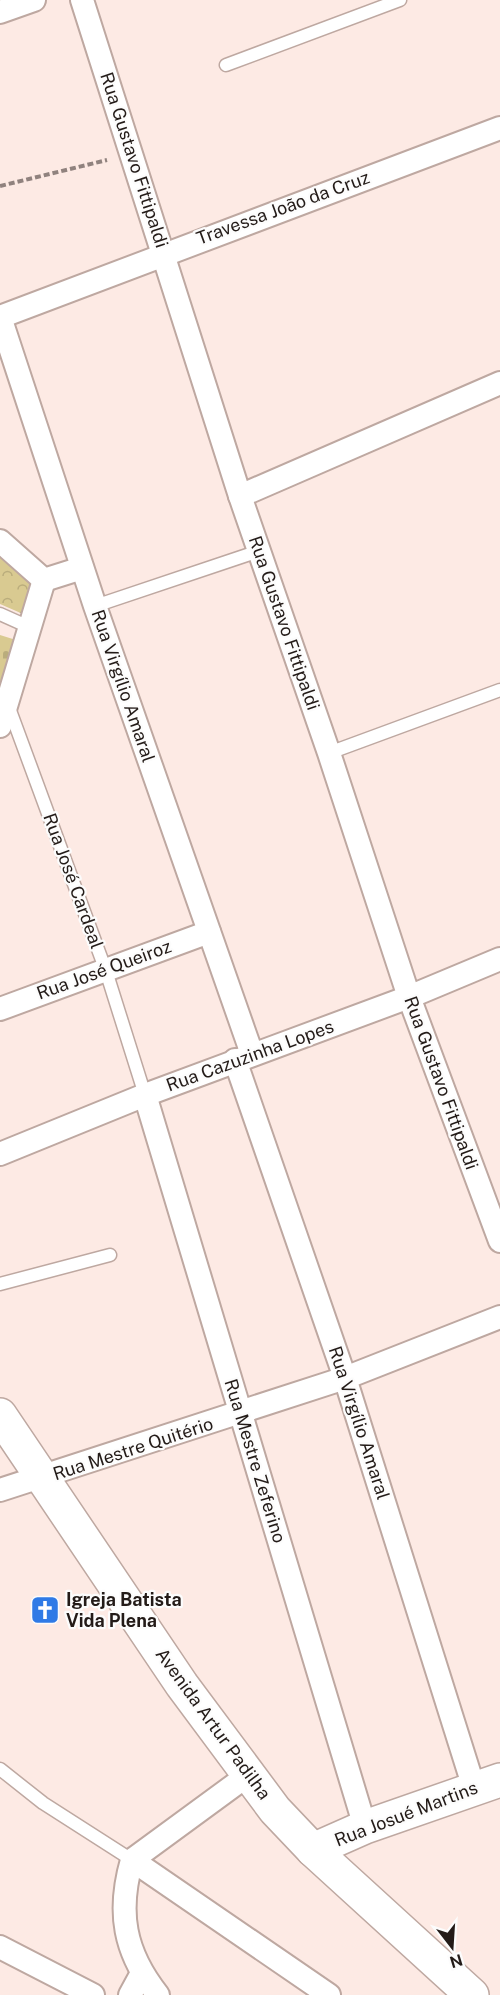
<svg xmlns="http://www.w3.org/2000/svg" width="500" height="1995" viewBox="0 0 500 1995" font-family="'Public Sans',sans-serif">
  <style>
    .cemetery { fill: url(#cemetery-stones) }
    .park { fill: url(#park-crowns) }
    .lines { fill: none; stroke-linecap: round; stroke-linejoin: round }
    .lane-casing { stroke: #bea8a1; stroke-width: 15 }
    .street-casing { stroke: #bea8a1; stroke-width: 26 }
    .secondary-casing { stroke: #bea8a1; stroke-width: 36 }
    .primary-casing { stroke: #bea8a1; stroke-width: 36 }
    .path { stroke: #90827e; stroke-width: 4; stroke-dasharray: 6 3; stroke-linecap: butt }
    .lane { stroke: #fff; stroke-width: 12 }
    .street { stroke: #fff; stroke-width: 22 }
    .secondary { stroke: #fff; stroke-width: 33 }
    .primary { stroke: #fff; stroke-width: 33 }
    .labels { text-anchor: middle; stroke-width: 4.5; stroke-linejoin: round; paint-order: stroke }
    .street-label { font-size: 18px; fill: #231b18; stroke: #fcfcfc }
    .poi-label { font-size: 18px; font-weight: bold; fill: #231b18; stroke: #fcfcfc; text-anchor: start }
  </style>
  <defs>
    <pattern id="cemetery-stones" width="16" height="16" patternUnits="userSpaceOnUse" patternTransform="scale(1.5)"><rect width="16" height="16" fill="#d9ca91"/><path d="M2 7V4a2 2 0 0 1 4 0v3zM10 15v-3a2 2 0 0 1 4 0v3z" fill="#baad7c"/></pattern>
    <pattern id="park-crowns" width="20" height="18" patternUnits="userSpaceOnUse" patternTransform="scale(1.5)"><rect width="20" height="18" fill="#d9ca91"/><path d="M2 6a3 3 0 1 1 6 0M12 15a3 3 0 1 1 6 0" fill="none" stroke="#baad7c"/></pattern>
  </defs>
  <rect width="100%" height="100%" fill="#fdeae4"/>
  <!-- cemetery -->
  <path class="cemetery" d="M0 635 16 640 0 683Z"/>
  <!-- park -->
  <path class="park" d="M0 557 32 584 23 614 0 604Z"/>
  <g class="lines">
    <!-- lane casing -->
    <g class="lane-casing">
      <g id="lane">
        <path d="M226 65 400 0"/>
        <path d="M95 606 259 551"/>
        <path d="M0 614 29 627"/>
        <path d="M8 705 106 971 145 1095"/>
        <path d="M329 753 500 690"/>
        <path d="M0 1284 110 1255"/>
        <path d="M0 1769 43 1803 132 1860"/>
      </g>
    </g>
    <!-- street casing -->
    <g class="street-casing">
      <g id="street">
        <path d="M82 0 240 496 329 753 409 997 500 1241"/>
        <path d="M0 12 34 0"/>
        <path d="M0 317 95 606 252 1054"/>
        <path d="M0 317 500 128"/>
        <path d="M240 496 500 383"/>
        <path d="M0 541 44 580 82 568"/>
        <path d="M0 726 44 580"/>
        <path d="M0 1009 209 932"/>
        <path d="M235 1060 345 1378 474 1788"/>
        <path d="M145 1095 365 1827"/>
        <path d="M0 1154 145 1095 409 997 500 959"/>
        <path d="M0 1490 345 1378 500 1317"/>
        <path d="M132 1860 329 1995"/>
        <path d="M0 1947 93 1995"/>
        <path d="M130 1995 142 1973"/>
        <path d="M158 1995C124 1952 117 1912 132 1860L248 1775"/>
      </g>
    </g>
    <!-- secondary casing -->
    <g class="secondary-casing">
      <path id="secondary" d="M313 1850 365 1827 500 1780"/>
    </g>
    <!-- primary casing -->
    <g class="primary-casing">
      <path id="primary" d="M0 1415 182 1685 275 1810 313 1850 472 1995"/>
    </g>
    <!-- path -->
    <path class="path" d="M0 186 107 160"/>
    <!-- lane -->
    <use href="#lane" class="lane"/>
    <!-- street -->
    <use href="#street" class="street"/>
    <!-- secondary -->
    <use href="#secondary" class="secondary"/>
    <!-- primary -->
    <use href="#primary" class="primary"/>
  </g>
  <!-- icons -->
  <defs>
    <g id="church-square" transform="scale(1.5)"><rect x="-9" y="-9" width="18" height="18" rx="4" fill="#2f7ae6" stroke="#fcfcfc"/><path d="M-1.2-6h2.4v3.5h3.3v2.4h-3.3V6h-2.4V-.1h-3.3v-2.4h3.3Z" fill="#fff"/></g>
  </defs>
  <g fill-rule="evenodd">
    <use href="#church-square" x="45" y="1610"/>
  </g>
  <g class="labels">
    <!-- street labels -->
    <g class="street-label">
      <text transform="translate(134 160) rotate(72)" y="6">Rua Gustavo Fittipaldi</text>
      <text transform="translate(283 208) rotate(-20)" y="6">Travessa João da Cruz</text>
      <text transform="translate(284 623) rotate(71)" y="6">Rua Gustavo Fittipaldi</text>
      <text transform="translate(123 686) rotate(71)" y="6">Rua Virgílio Amaral</text>
      <text transform="translate(73 881) rotate(70)" y="6">Rua José Cardeal</text>
      <text transform="translate(104 970) rotate(-20)" y="6">Rua José Queiroz</text>
      <text transform="translate(250 1056) rotate(-20)" y="6">Rua Cazuzinha Lopes</text>
      <text transform="translate(441 1083) rotate(70)" y="6">Rua Gustavo Fittipaldi</text>
      <text transform="translate(359 1423) rotate(72)" y="6">Rua Virgílio Amaral</text>
      <text transform="translate(133 1449) rotate(-18)" y="6">Rua Mestre Quitério</text>
      <text transform="translate(255 1461) rotate(73)" y="6">Rua Mestre Zeferino</text>
      <text transform="translate(213 1724) rotate(54)" y="6">Avenida Artur Padilha</text>
      <text transform="translate(406 1814) rotate(-21)" y="6">Rua Josué Martins</text>
    </g>
    <!-- poi labels -->
    <g class="poi-label">
      <text x="66" y="1606">Igreja Batista<tspan x="66" dy="21">Vida Plena</tspan></text>
    </g>
  </g>
  <!-- north arrow -->
  <g transform="translate(452 1947) rotate(163)" stroke="#fcfcfc" stroke-width="4.5" paint-order="stroke">
  <path d="M0-4.5L10 22L0 15L-10 22Z" fill="#231b18"/>
  <text y="-9" font-size="16" font-weight="bold" text-anchor="middle" fill="#231b18">N</text>
  </g>
</svg>
